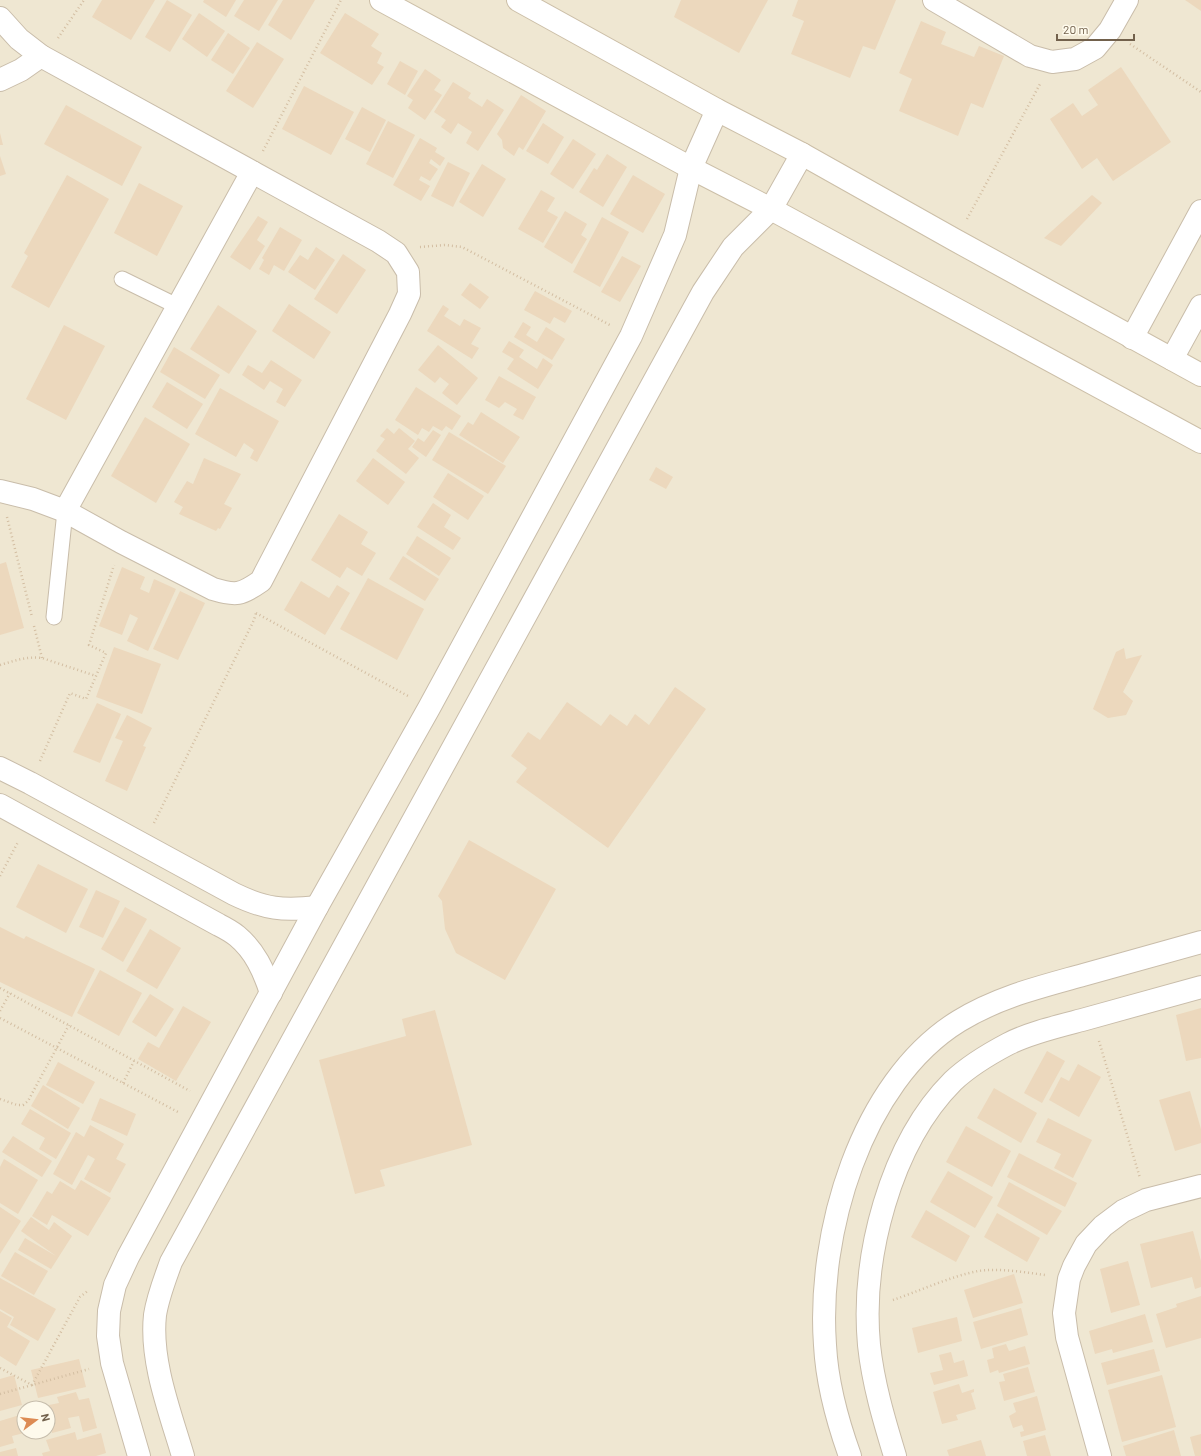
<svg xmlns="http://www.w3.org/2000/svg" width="1201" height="1456" viewBox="0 0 1201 1456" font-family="Barlow,sans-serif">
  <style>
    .residential { fill: #efe7d2; fill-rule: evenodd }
    .building { fill: #ecd8bd }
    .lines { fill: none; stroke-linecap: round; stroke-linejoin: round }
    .lane-casing { stroke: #c9bdaa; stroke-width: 17 }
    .street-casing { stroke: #c9bdaa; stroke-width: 24 }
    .secondary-casing { stroke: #ccbfa8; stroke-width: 24 }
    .path { stroke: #d3bea2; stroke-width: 2.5; stroke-dasharray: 1 3; stroke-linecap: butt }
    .lane { stroke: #fff; stroke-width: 15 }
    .street { stroke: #fff; stroke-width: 22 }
    .secondary { stroke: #fff; stroke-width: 22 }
  </style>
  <rect width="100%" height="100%" fill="#fbf6e6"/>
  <!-- residential -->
  <path class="residential" d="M0 0H1201V1456H0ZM24 1408H48V1432H24Z"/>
  <!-- building -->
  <g class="building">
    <path d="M102 0H155L131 40 92 17Z"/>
    <path d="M167 0 192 15 170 52 145 37Z"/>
    <path d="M204 0H236L226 17 203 2Z"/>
    <path d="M244 0H278L259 31 234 16Z"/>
    <path d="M283 0H315L291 40 268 25Z"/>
    <path d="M681 0H768L739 53 674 17Z"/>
    <path d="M798 0H896L875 50 863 46 850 78 791 54 804 21 792 16Z"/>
    <path d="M1185 0H1201V11Z"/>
    <path d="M199 13 225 31 207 57 182 39Z"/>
    <path d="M345 13 379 34 371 46 382 53 377 63 384 67 372 85 320 53Z"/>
    <path d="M921 21 946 32 941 44 974 57 979 46 1004 56 983 108 971 103 958 136 899 111 912 79 899 73Z"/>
    <path d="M228 33 250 48 233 74 211 60Z"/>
    <path d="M257 42 284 59 253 108 226 91Z"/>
    <path d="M400 61 418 71 405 95 387 84Z"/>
    <path d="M1121 67 1171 142 1113 181 1097 158 1082 169 1050 119 1073 103 1082 116 1098 105 1088 90Z"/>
    <path d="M425 69 441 80 434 90 442 95 425 120 408 108 413 100 407 96Z"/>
    <path d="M453 82 471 93 468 98 482 107 487 99 504 110 478 151 466 143 472 132 458 123 451 134 441 127 446 120 434 112Z"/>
    <path d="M304 86 354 112 331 155 282 129Z"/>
    <path d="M521 95 546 111 523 150 519 147 514 156 503 148 502 140 497 134Z"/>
    <path d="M66 105 142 147 122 186 44 144Z"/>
    <path d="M362 107 386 120 370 152 345 139Z"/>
    <path d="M388 121 415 135 393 178 366 164Z"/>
    <path d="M543 123 564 137 548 164 526 151Z"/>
    <path d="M0 133 3 145H0Z"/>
    <path d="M420 138 437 148 435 152 445 158 440 166 431 159 429 163 438 169 430 181 421 176 419 180 430 186 421 201 393 185Z"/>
    <path d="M573 139 596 154 573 189 550 174Z"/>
    <path d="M607 154 627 167 603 207 579 192 594 168 597 170Z"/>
    <path d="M0 156 6 174 0 176Z"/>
    <path d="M448 162 470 173 453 207 431 196Z"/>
    <path d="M482 164 506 179 483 217 459 202Z"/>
    <path d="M67 175 109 199 49 308 11 287 28 256 24 253Z"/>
    <path d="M633 175 665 194 643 233 610 214Z"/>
    <path d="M139 183 183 206 157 256 114 233Z"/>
    <path d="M541 190 555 198 547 211 558 217 543 243 518 229Z"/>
    <path d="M1092 195 1102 203 1061 246 1044 238Z"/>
    <path d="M565 211 587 224 581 235 587 239 572 264 544 247Z"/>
    <path d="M258 216 268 222 257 240 265 246 250 270 230 257Z"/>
    <path d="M602 217 629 232 600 287 573 272Z"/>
    <path d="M280 227 302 240 284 271 274 265 269 275 259 269 264 260 262 258Z"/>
    <path d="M316 247 335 260 315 290 288 272 300 255 308 260Z"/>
    <path d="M343 254 366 270 337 314 314 299Z"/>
    <path d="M622 256 641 266 620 302 601 292Z"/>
    <path d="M470 283 489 297 480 309 461 295Z"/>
    <path d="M535 291 572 311 565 323 554 317 550 324 524 310Z"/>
    <path d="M289 304 331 332 314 359 272 331Z"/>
    <path d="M218 305 257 331 229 374 190 349Z"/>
    <path d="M443 305 449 309 444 316 460 326 464 319 481 328 471 344 479 348 472 359 427 331Z"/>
    <path d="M523 322 531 327 526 335 537 342 546 327 565 339 552 360 514 337Z"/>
    <path d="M64 325 105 346 66 420 26 399Z"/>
    <path d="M509 341 524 350 519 357 537 369 543 358 553 365 538 389 507 369 514 359 502 352Z"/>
    <path d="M438 345 478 378 457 405 442 393 449 384 440 377 435 383 418 370Z"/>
    <path d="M174 347 220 375 205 399 160 372Z"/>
    <path d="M271 360 302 380 285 407 276 402 283 389 270 381 264 390 242 375 248 365 262 373Z"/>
    <path d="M499 376 536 397 523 420 513 415 517 409 505 402 499 408 485 400Z"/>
    <path d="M167 382 203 404 187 429 152 407Z"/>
    <path d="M416 387 461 416 452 430 446 426 442 431 433 426 429 432 422 428 418 435 395 420Z"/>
    <path d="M220 388 279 421 257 462 250 458 254 450 244 443 236 457 195 434Z"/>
    <path d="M481 412 520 437 503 463 459 435 468 422 473 425Z"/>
    <path d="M145 417 190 444 156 503 111 476Z"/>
    <path d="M387 428 394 434 399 428 415 441 408 449 419 458 406 474 376 451 385 439 380 436Z"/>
    <path d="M433 430 441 435 426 457 412 447 418 438 424 442Z"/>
    <path d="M449 432 506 466 488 494 432 460Z"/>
    <path d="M204 458 241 474 224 504 232 508 220 529 218 528 216 531 179 514 183 507 174 502 187 481 193 484Z"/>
    <path d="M373 458 405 482 388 505 356 481Z"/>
    <path d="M656 467 673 477 666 489 649 480Z"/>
    <path d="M448 473 484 496 468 520 433 497Z"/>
    <path d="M433 503 451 515 444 527 461 538 453 550 417 527Z"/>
    <path d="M339 514 368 532 361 544 376 553 362 576 347 567 340 578 311 560Z"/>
    <path d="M417 536 451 558 439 576 406 554Z"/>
    <path d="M403 556 439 579 425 601 389 579Z"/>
    <path d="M6 562 24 628 0 635V564Z"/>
    <path d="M122 567 145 577 140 589 149 593 154 579 176 589 148 651 127 641 138 618 130 614 122 635 99 626Z"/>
    <path d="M368 578 424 609 397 660 340 629Z"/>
    <path d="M301 581 329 598 337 585 350 593 325 635 284 610Z"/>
    <path d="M180 591 205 603 178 660 153 649Z"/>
    <path d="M114 647 161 664 142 714 96 697Z"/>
    <path d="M1124 648 1126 659 1142 655 1123 692 1133 701 1126 715 1108 718 1093 709 1116 652Z"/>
    <path d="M675 687 706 709 608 848 516 782 527 768 511 756 528 732 540 740 567 702 601 726 610 714 627 726 635 714 649 725Z"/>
    <path d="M97 703 121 714 100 763 73 752Z"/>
    <path d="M127 715 152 728 143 746 146 747 127 791 105 781 123 741 115 738Z"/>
    <path d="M469 840 556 889 505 980 456 953 445 929 442 901 438 896Z"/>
    <path d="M38 864 88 889 66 933 16 907Z"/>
    <path d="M96 890 120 901 103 938 79 927Z"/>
    <path d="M125 907 147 919 123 962 101 949Z"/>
    <path d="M0 927 24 939 26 936 95 969 72 1017 0 982Z"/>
    <path d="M150 929 181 948 157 989 126 971Z"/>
    <path d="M100 970 142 993 119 1036 77 1013Z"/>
    <path d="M150 994 174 1009 156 1037 132 1022Z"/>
    <path d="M183 1006 211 1022 176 1081 138 1059 148 1042 159 1048Z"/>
    <path d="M1201 1008V1058L1186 1061 1176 1015Z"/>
    <path d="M435 1010 472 1145 380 1170 385 1186 355 1194 319 1060 406 1036 402 1019Z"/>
    <path d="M1047 1051 1065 1061 1042 1103 1024 1093Z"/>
    <path d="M58 1062 95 1082 83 1104 46 1085Z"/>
    <path d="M1078 1064 1101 1077 1079 1117 1049 1100 1061 1077 1069 1081Z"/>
    <path d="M43 1085 80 1108 68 1129 31 1106Z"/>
    <path d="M994 1088 1037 1113 1021 1143 977 1118Z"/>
    <path d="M1190 1091 1201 1129V1143L1175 1151 1159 1100Z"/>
    <path d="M100 1098 136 1114 127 1136 91 1120Z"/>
    <path d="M30 1109 71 1133 56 1159 39 1149 45 1138 21 1124Z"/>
    <path d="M1048 1118 1092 1140 1073 1178 1054 1168 1061 1154 1036 1142Z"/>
    <path d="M90 1125 124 1144 116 1159 126 1164 110 1193 84 1179 95 1159 88 1155 72 1185 53 1174 76 1132 84 1137Z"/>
    <path d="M966 1126 1011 1151 992 1187 946 1162Z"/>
    <path d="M13 1136 52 1161 42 1177 2 1152Z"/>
    <path d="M1019 1153 1077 1183 1065 1207 1007 1177Z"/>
    <path d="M4 1159 38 1180 18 1214 0 1203V1167Z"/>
    <path d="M948 1171 993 1197 975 1228 930 1202Z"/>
    <path d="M81 1180 111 1198 88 1236 52 1215 47 1225 32 1216 47 1191 52 1194 60 1181 75 1190Z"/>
    <path d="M1009 1182 1062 1211 1047 1235 997 1206Z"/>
    <path d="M0 1207 21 1221 0 1254Z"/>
    <path d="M926 1210 970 1236 956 1262 911 1237Z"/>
    <path d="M997 1213 1040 1238 1027 1262 984 1237Z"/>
    <path d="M31 1217 49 1230 54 1222 72 1236 51 1269 18 1250 25 1238 56 1256 21 1231Z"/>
    <path d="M1193 1231 1201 1261V1287L1195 1289 1192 1277 1151 1288 1140 1244Z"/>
    <path d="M15 1252 48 1271 34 1295 1 1276Z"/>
    <path d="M1128 1261 1140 1305 1111 1313 1100 1269Z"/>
    <path d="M1014 1274 1023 1303 973 1318 964 1290Z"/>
    <path d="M0 1278 56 1309 38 1341 10 1325 14 1317 0 1309Z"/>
    <path d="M1201 1296V1338L1166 1348 1156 1314 1177 1307 1176 1304Z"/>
    <path d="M1021 1308 1028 1335 981 1349 973 1322Z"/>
    <path d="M0 1311 12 1318 7 1327 30 1341 16 1366 0 1356Z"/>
    <path d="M1145 1314 1153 1342 1113 1353 1112 1349 1095 1354 1089 1331Z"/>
    <path d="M957 1317 962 1341 918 1353 912 1328Z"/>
    <path d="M1006 1344 1009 1351 1025 1346 1030 1364 999 1373 998 1370 990 1373 987 1360 994 1358 992 1348Z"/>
    <path d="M1154 1349 1160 1371 1107 1385 1101 1363Z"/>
    <path d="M951 1352 954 1363 964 1360 968 1376 934 1385 930 1373 943 1370 939 1355Z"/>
    <path d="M79 1359 86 1387 38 1398 31 1370Z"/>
    <path d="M1028 1367 1035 1392 1004 1401 999 1382 1005 1381 1003 1374Z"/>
    <path d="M14 1375 22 1405 0 1411V1379Z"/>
    <path d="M1162 1375 1176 1427 1122 1442 1108 1390Z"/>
    <path d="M959 1384 962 1393 974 1389V1392L971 1393 976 1409 956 1415 958 1420 942 1424 933 1392Z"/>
    <path d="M76 1392 79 1400 89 1398 97 1428 83 1432 79 1416 68 1418 71 1428 52 1433 50 1424 48 1425V1408L39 1407 59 1403 57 1397Z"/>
    <path d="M1037 1396 1046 1430 1021 1437 1020 1432 1024 1431 1022 1425 1013 1428 1009 1416 1016 1412 1013 1403Z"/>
    <path d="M23 1414 24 1433 12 1436 14 1443 0 1447V1421Z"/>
    <path d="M1174 1430 1181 1456H1126L1123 1446Z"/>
    <path d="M75 1432 77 1440 101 1433 106 1453 96 1456H43L42 1453 50 1451 46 1440Z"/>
    <path d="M1201 1434V1456H1195L1190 1437Z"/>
    <path d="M1045 1435 1051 1456H1027L1023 1441Z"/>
    <path d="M981 1440 986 1456H949L947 1450Z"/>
    <path d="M16 1448 18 1456H0V1452Z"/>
  </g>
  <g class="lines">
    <!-- lane casing -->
    <g class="lane-casing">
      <g id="lane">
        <path d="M122 279 177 306"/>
        <path d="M54 617 65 511"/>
      </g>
    </g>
    <!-- street casing -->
    <g class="street-casing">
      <g id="street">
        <path d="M934 0 1030 56 1052 62 1075 59 1095 48 1110 30 1127 0"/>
        <path d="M0 18 19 39 41 56 378 241 396 253 408 272 409 294 400 314 261 581C241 595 236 596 213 589L121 542 65 511 33 499 0 491"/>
        <path d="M0 80 21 70 41 56"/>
        <path d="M1132 338 1201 211"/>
        <path d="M1172 359 1201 306"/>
        <path d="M65 511 252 172"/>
        <path d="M0 768 30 783 234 894C265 909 283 911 317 907"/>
        <path d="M0 805 219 925C225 928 232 932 237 936 255 951 264 971 271 993"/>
        <path d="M139 1456 112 1363 108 1336 109 1311 115 1285 128 1257 317 907 429 708 631 336 675 235 691 168 717 110"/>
        <path d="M183 1456C170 1412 150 1361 155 1315 158 1296 165 1279 171 1262L703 292 733 247 771 209 802 154"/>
        <path d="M850 1456C837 1420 827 1383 825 1345 817 1235 860 1082 959 1021 998 997 1040 987 1083 975 1123 964 1162 953 1201 942"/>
        <path d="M895 1456C884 1420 873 1383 869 1345 861 1258 890 1144 953 1081 969 1066 989 1054 1008 1044 1029 1033 1059 1026 1082 1020 1121 1009 1161 998 1201 987"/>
        <path d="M1100 1456 1067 1337 1064 1313 1069 1279 1074 1266 1086 1244 1103 1226 1123 1211 1146 1200 1201 1186"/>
      </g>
    </g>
    <!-- secondary casing -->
    <g class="secondary-casing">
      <g id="secondary">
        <path d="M381 0 691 168 771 209 1201 442"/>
        <path d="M518 0 717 110 802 154 955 240 1201 375"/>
      </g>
    </g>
    <!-- path -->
    <g class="path">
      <path d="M58 38 84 0"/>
      <path d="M1130 44 1201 92"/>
      <path d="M263 151 341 0"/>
      <path d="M967 219 1040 84"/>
      <path d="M420 247 445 245 462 247 610 325"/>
      <path d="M7 517 32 617"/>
      <path d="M256 613 408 696"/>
      <path d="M34 626 42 658"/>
      <path d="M0 665C14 661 27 656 42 658L96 676"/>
      <path d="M40 761 70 693 86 699 106 653 89 645 114 565"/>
      <path d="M154 823 254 620 256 613"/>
      <path d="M0 876 18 842"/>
      <path d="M0 988 190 1091"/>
      <path d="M0 1011 10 993"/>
      <path d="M0 1018 178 1112"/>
      <path d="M1099 1041 1140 1178"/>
      <path d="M123 1083 134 1061"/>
      <path d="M0 1099 17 1105H23L28 1101 69 1025"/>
      <path d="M893 1300C919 1291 952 1276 978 1271 1000 1268 1023 1272 1045 1275"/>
      <path d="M0 1368 32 1385 80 1297 89 1290"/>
      <path d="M0 1394 89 1369"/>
    </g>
    <!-- lane -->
    <use href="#lane" class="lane"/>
    <!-- street -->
    <use href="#street" class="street"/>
    <!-- secondary -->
    <use href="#secondary" class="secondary"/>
  </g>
  <!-- north arrow -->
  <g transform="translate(36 1420) rotate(75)"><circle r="19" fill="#fefaec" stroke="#c6bdac"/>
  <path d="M0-3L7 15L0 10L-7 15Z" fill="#dd8b53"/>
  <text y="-6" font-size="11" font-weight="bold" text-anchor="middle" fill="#72614c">N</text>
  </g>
  <!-- scale -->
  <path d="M1057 34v6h77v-6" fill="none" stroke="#72614c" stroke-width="2"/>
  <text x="1063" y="34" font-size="12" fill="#72614c" stroke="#fefaec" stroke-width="3" paint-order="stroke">20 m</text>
</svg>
